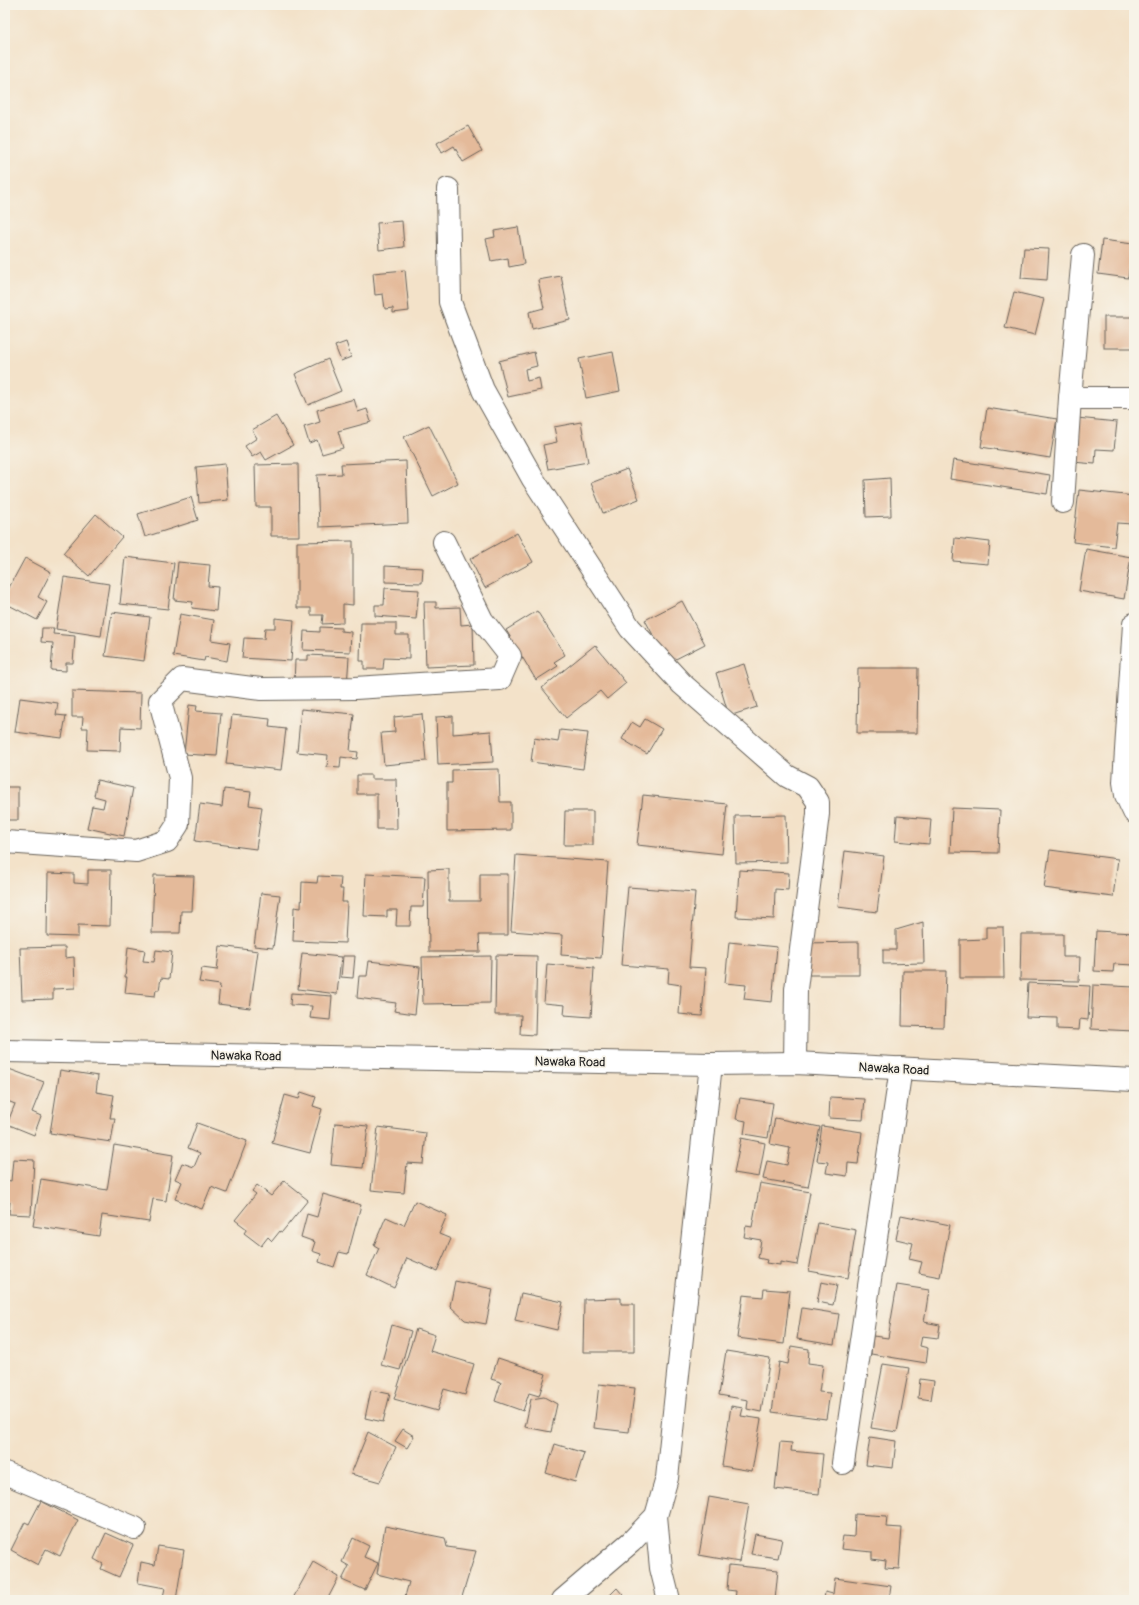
<svg xmlns="http://www.w3.org/2000/svg" width="1139" height="1605" viewBox="0 0 1139 1605" font-family="Pangolin,sans-serif">
  <style>
    .building { fill: #e4ba9a }
    .lines { fill: none; stroke-linecap: round; stroke-linejoin: round }
    .minor-casing { stroke: #676159; stroke-width: 24 }
    .tertiary-casing { stroke: #676159; stroke-width: 24 }
    .minor { stroke: #fff; stroke-width: 22 }
    .tertiary { stroke: #fff; stroke-width: 22 }
    .labels { text-anchor: middle; stroke-width: 3.5; stroke-linejoin: round; paint-order: stroke }
    .street-label { font-size: 13px; fill: #1c1c1c; stroke: #f7f3e8 }
  </style>
  <rect width="100%" height="100%" fill="#f7f3e8"/>
  <filter id="ink" filterUnits="userSpaceOnUse"><feTurbulence type="fractalNoise" baseFrequency=".025" numOctaves="2"/><feDisplacementMap in="SourceGraphic" scale="8" xChannelSelector="R" yChannelSelector="G"/><feConvolveMatrix kernelMatrix="1 2 1 2 8 2 1 2 1" color-interpolation-filters="sRGB"/></filter>
  <filter id="wash" filterUnits="userSpaceOnUse"><feTurbulence type="fractalNoise" baseFrequency=".012" numOctaves="4" result="noise"/><feDisplacementMap in="SourceGraphic" scale="16" xChannelSelector="R" yChannelSelector="G"/><feGaussianBlur stdDeviation="0.9" result="paint"/><feColorMatrix in="noise" values="0 0 0 0 0 0 0 0 0 0 0 0 0 0 0 0 0 1.4 0 .05"/><feComposite in="paint" operator="in"/></filter>
  <g filter="url(#wash)">
    <rect width="100%" height="100%" fill="#f3e2c9"/>
    <g id="blocks">
      <!-- building -->
      <g class="building">
        <path d="M468 126 482 151 463 162 454 146 442 153 437 143Z"/>
        <path d="M402 221 404 247 379 250 377 223Z"/>
        <path d="M518 227 524 264 509 267 508 258 491 261 486 239 495 237 494 231Z"/>
        <path d="M1102 240 1133 244 1128 278 1098 274Z"/>
        <path d="M1024 248 1049 249 1047 280 1021 278Z"/>
        <path d="M405 270 409 311 393 313V308L385 309 383 294 375 295 373 273Z"/>
        <path d="M561 276 570 320 532 329 529 312 544 308 538 280Z"/>
        <path d="M1014 292 1044 299 1035 335 1005 328Z"/>
        <rect x="1104" y="317" width="30" height="31"/>
        <path d="M346 342 351 357 341 361 335 346Z"/>
        <path d="M534 352 537 366 525 369 527 381 539 378 541 390 508 397 499 361Z"/>
        <path d="M613 352 620 391 586 398 579 359Z"/>
        <path d="M328 359 341 391 308 405 295 374Z"/>
        <path d="M354 399 358 412 367 409 371 422 338 431 343 448 322 454 317 440 309 443 304 427 320 422 317 410Z"/>
        <path d="M987 408 1057 419 1050 458 981 447Z"/>
        <path d="M276 416 293 445 266 460 261 452 252 457 245 446 257 438 252 430Z"/>
        <path d="M1077 418 1117 422 1114 450 1096 449 1095 464 1073 462Z"/>
        <path d="M581 422 588 462 548 469 543 445 557 442 554 427Z"/>
        <path d="M429 425 458 483 433 496 404 437Z"/>
        <path d="M953 460 1050 475 1047 494 950 479Z"/>
        <path d="M406 461 408 523 319 527 317 475 342 474 341 464Z"/>
        <path d="M225 464 228 500 199 503 196 467Z"/>
        <path d="M298 464 299 536H271V507H256L255 465Z"/>
        <path d="M627 469 639 499 603 513 591 483Z"/>
        <path d="M890 478 891 516 866 517 865 480Z"/>
        <path d="M1079 490 1134 496 1132 524 1117 523 1114 547 1073 542Z"/>
        <path d="M191 497 198 520 145 537 138 514Z"/>
        <path d="M96 514 122 537 89 576 63 553Z"/>
        <path d="M517 533 533 562 485 588 470 559Z"/>
        <path d="M955 538 990 542 988 564 953 561Z"/>
        <path d="M353 541V605L343 604V623L322 624 323 615H311V608H297V542Z"/>
        <path d="M1086 549 1131 557 1124 599 1079 591Z"/>
        <path d="M125 557 174 563 168 609 120 604Z"/>
        <path d="M25 558 51 572 38 597 47 602 37 620 5 603V595Z"/>
        <path d="M178 562 210 565 208 586 218 587 216 611 192 608 193 602 174 600Z"/>
        <path d="M385 566 423 568 422 583 385 582Z"/>
        <path d="M64 577 109 584 101 636 56 629Z"/>
        <path d="M385 588 419 590 416 619 375 616V605H384Z"/>
        <path d="M682 601 705 644 668 663 645 620Z"/>
        <path d="M424 602H436V608L460 607 461 625 473 624 474 665 426 667Z"/>
        <path d="M537 611 565 655 554 662 558 666 536 680 506 630Z"/>
        <path d="M112 612 150 617 144 661 105 656Z"/>
        <path d="M180 614 214 620 211 640 230 643 227 661 205 657 204 661 173 656Z"/>
        <path d="M275 618 294 620 291 661 242 658 244 638 264 639 265 628H275Z"/>
        <path d="M361 623H396V635H409V659L384 658 383 669H364V661H360Z"/>
        <path d="M320 627 341 628V631L351 632 350 652 303 650 304 631 320 632Z"/>
        <path d="M42 628H54L53 634 75 636 73 663H66V671L51 670 53 643 41 642Z"/>
        <path d="M595 645 626 683 607 699 600 691 566 718 542 688Z"/>
        <path d="M308 655 349 657 347 686 294 684 295 660H308Z"/>
        <path d="M744 664 757 707 729 716 716 673Z"/>
        <path d="M858 668H918L917 733H857Z"/>
        <path d="M72 691 141 693 140 728 121 727 120 751 87 750 88 728H82L83 717H72Z"/>
        <path d="M20 698 58 703 56 715 66 716 62 738 15 732Z"/>
        <path d="M189 705 197 706 196 711 221 713 217 756 184 754Z"/>
        <path d="M301 709 354 714 350 751 358 752 357 759 341 757 340 768 327 767 328 755 297 752Z"/>
        <path d="M422 714 426 761 384 765 381 733 395 732 394 717Z"/>
        <path d="M232 715 270 719 269 727 286 729 281 770 226 764Z"/>
        <path d="M453 716V734L491 731 493 762 438 765 436 717Z"/>
        <path d="M645 719 662 729 647 754 622 739 632 722 640 727Z"/>
        <path d="M560 730 588 733 583 769 531 762 534 738 558 742Z"/>
        <path d="M499 769 500 802H511V830L447 831V783H452V770Z"/>
        <path d="M357 775H371V779H396L397 829H377V794H357Z"/>
        <path d="M97 780 133 788 124 836 87 828 92 806 103 808 105 799 94 796Z"/>
        <rect x="5" y="787" width="13" height="33"/>
        <path d="M224 789 251 792 249 805 262 807 256 849 195 841 200 804 222 807Z"/>
        <path d="M643 795 727 804 722 854 637 845Z"/>
        <path d="M952 808 1000 810 998 853 950 852Z"/>
        <path d="M565 811H593V845H564Z"/>
        <path d="M786 815 787 862 736 863 735 816Z"/>
        <path d="M897 816 931 819 929 844 895 841Z"/>
        <path d="M1050 850 1118 859 1113 897 1044 888Z"/>
        <path d="M845 851 884 856 877 912 838 907Z"/>
        <path d="M516 855 608 862 601 958 561 955 562 935 511 931Z"/>
        <path d="M449 869V901H480V874H508V935H479L480 952H429L428 870Z"/>
        <path d="M88 870H111L110 926 78 925V937L47 936 48 873 74 874V883L88 884Z"/>
        <path d="M739 870 789 873 788 890 775 889 774 919 736 917Z"/>
        <path d="M366 874 425 877 423 907H411L410 926H396L397 910H387V917L364 916Z"/>
        <path d="M154 875 194 876 192 911H181L180 933H152Z"/>
        <path d="M318 876 341 877 340 889H343L342 902H347L345 943 293 941 294 907 301 908 302 882 317 883Z"/>
        <path d="M628 887 695 892 689 967 706 968 702 1016 679 1014 681 985 668 983 669 969 621 965Z"/>
        <path d="M261 893 280 895 273 948 254 946Z"/>
        <path d="M923 922 924 963 883 964V950H896V930Z"/>
        <path d="M986 927H1003L1004 978H960V940L986 939Z"/>
        <path d="M1096 931 1134 933V965L1114 964 1113 972 1094 971Z"/>
        <path d="M1021 934H1063V957H1080L1079 981 1020 980Z"/>
        <path d="M729 942 777 947 772 1002 744 999 746 985 725 983Z"/>
        <path d="M859 942V975H804V943Z"/>
        <path d="M220 946 258 951 250 1008 218 1004 220 985 199 982 202 968 217 970Z"/>
        <path d="M65 947V958L74 957 75 988 53 989V999L22 1000 20 948Z"/>
        <path d="M128 947 145 950 143 961 154 962 156 950 172 952 169 979 161 978 159 990H156L155 996 125 993 127 977H125Z"/>
        <path d="M302 953 341 957 337 994 298 989Z"/>
        <path d="M496 955 537 956 535 1035 520 1034 521 1015H495Z"/>
        <path d="M343 956H355L353 978 341 977Z"/>
        <path d="M491 956 490 1003 423 1004 422 957Z"/>
        <path d="M369 961 420 967 415 1014 394 1011 396 1003 357 998 359 976H367Z"/>
        <path d="M547 964 594 968 591 1017 564 1015 565 1005 544 1003Z"/>
        <path d="M903 971H946L944 1027 902 1026Z"/>
        <path d="M1028 983 1090 986 1088 1020 1080 1019 1079 1030 1057 1029V1018L1026 1017Z"/>
        <path d="M1093 985 1134 987V1031L1091 1029Z"/>
        <path d="M291 993 332 996 330 1020 310 1018 312 1006 290 1005Z"/>
        <path d="M9 1069 44 1082 32 1112 41 1116 34 1135 7 1124 15 1104 5 1100V1080Z"/>
        <path d="M60 1070 98 1076 96 1092 114 1095 110 1118H115L111 1142 50 1133Z"/>
        <path d="M301 1092 316 1097 313 1106 322 1109 310 1153 272 1143 285 1095 299 1099Z"/>
        <path d="M830 1097 865 1099 863 1120 829 1118Z"/>
        <path d="M740 1098 773 1103 768 1138 744 1134 746 1121 736 1119Z"/>
        <path d="M775 1118 820 1127 808 1187 763 1179 767 1161 787 1165 790 1148 770 1144Z"/>
        <path d="M197 1123 247 1141 227 1193 211 1187 202 1209 175 1199 182 1182 175 1179 182 1163 194 1167 200 1153 188 1148Z"/>
        <path d="M335 1123 368 1126 363 1168 331 1165Z"/>
        <path d="M822 1126 862 1132 858 1164 848 1163 847 1176 826 1173 828 1162 817 1161Z"/>
        <path d="M378 1127 426 1133 423 1164 407 1163 404 1193 371 1190Z"/>
        <path d="M741 1138 765 1143 759 1177 734 1173Z"/>
        <path d="M114 1145 173 1155 166 1201 153 1199 149 1222 102 1215 99 1236 33 1226 41 1179 107 1190Z"/>
        <path d="M13 1159 34 1160 31 1215 9 1214 10 1202 5 1201V1180L11 1181Z"/>
        <path d="M284 1181 308 1200 282 1232 280 1231 272 1241 268 1237 261 1246 244 1233 247 1229 235 1220 256 1194 252 1191 257 1185 271 1196Z"/>
        <path d="M760 1183 810 1192 797 1265 780 1262V1265L766 1263 767 1260 758 1258 761 1240 744 1237 746 1226 752 1227Z"/>
        <path d="M323 1194 361 1205 348 1254 339 1252 334 1267 319 1262 321 1254 312 1251 315 1242 301 1237 307 1214 317 1217Z"/>
        <path d="M415 1201 447 1215 439 1234 451 1239 437 1271 407 1258 394 1288 367 1275 379 1248 374 1245 386 1217 404 1225Z"/>
        <path d="M901 1215 950 1225 940 1277 919 1273 922 1262 909 1259 913 1243 896 1239Z"/>
        <path d="M818 1223 856 1230 848 1278 809 1271Z"/>
        <path d="M455 1281 493 1289 486 1324 465 1320 450 1306Z"/>
        <path d="M821 1282 837 1285 833 1305 817 1302Z"/>
        <path d="M897 1285 929 1290 924 1322 940 1325 938 1338 922 1336 920 1346 928 1348 926 1363 871 1354 873 1336 888 1338Z"/>
        <path d="M764 1289 790 1291 784 1344 737 1338 743 1295 763 1297Z"/>
        <path d="M521 1293 563 1302 557 1330 515 1320Z"/>
        <path d="M621 1298V1304H634V1352H583L584 1299Z"/>
        <path d="M802 1308 839 1314 834 1345 797 1339Z"/>
        <path d="M392 1325 411 1331 400 1370 381 1365Z"/>
        <path d="M416 1329 435 1335 430 1351 474 1364 465 1395 444 1389 437 1411 394 1399Z"/>
        <path d="M791 1346 809 1349 808 1363 823 1365 819 1392 830 1393 826 1419 772 1412 779 1362 788 1364Z"/>
        <path d="M726 1351 770 1358 761 1412 747 1409 748 1400 719 1395Z"/>
        <path d="M498 1358 546 1374 539 1396 529 1393 523 1411 495 1401 501 1382 491 1379Z"/>
        <path d="M883 1364 909 1368 897 1432 871 1428Z"/>
        <path d="M920 1379 934 1381 931 1400 918 1398Z"/>
        <path d="M599 1384 635 1388 629 1432 594 1428Z"/>
        <path d="M371 1390 390 1394 383 1422 365 1418Z"/>
        <path d="M544 1397 557 1404 551 1432 525 1427 531 1399Z"/>
        <path d="M731 1406 743 1408 741 1416 761 1419 752 1471 722 1466Z"/>
        <path d="M403 1429 414 1436 407 1448 395 1441Z"/>
        <path d="M368 1432 396 1447 380 1482 351 1474Z"/>
        <path d="M870 1437 896 1441 893 1468 866 1465Z"/>
        <path d="M780 1442 792 1443 791 1451 823 1454 819 1494 775 1489Z"/>
        <path d="M555 1444 584 1453 575 1482 546 1473Z"/>
        <path d="M5 1486 9 1487 6 1502 5 1501Z"/>
        <path d="M709 1497 749 1504 739 1562 699 1555Z"/>
        <path d="M41 1501 78 1520 60 1556 46 1549 38 1565 11 1550 25 1522 29 1524Z"/>
        <path d="M855 1514 887 1516 886 1527 902 1528 899 1569 885 1568 886 1561 872 1559V1552L841 1549 843 1536 854 1537Z"/>
        <path d="M385 1526 445 1538 447 1547 476 1551 461 1600H404L409 1582 377 1574Z"/>
        <path d="M106 1533 133 1545 119 1577 101 1569 103 1564 94 1559Z"/>
        <path d="M755 1534 782 1539 778 1558 751 1554Z"/>
        <path d="M353 1538 369 1546 364 1557 378 1563 365 1590 342 1580 349 1566 342 1562Z"/>
        <path d="M158 1546 184 1550 176 1600 163 1597 165 1588 138 1583 141 1562 155 1565Z"/>
        <path d="M313 1562 339 1577 327 1600H292Z"/>
        <path d="M729 1565 778 1570 775 1600H735L736 1591 727 1590Z"/>
        <path d="M835 1578 891 1586 889 1600H824L825 1592 833 1594Z"/>
        <path d="M617 1588 627 1600H605Z"/>
      </g>
    </g>
  </g>
  <g filter="url(#ink)">
    <use href="#blocks" fill-opacity="0" stroke="#676159" stroke-width="1"/>
    <g class="lines">
      <!-- minor casing -->
      <g class="minor-casing">
        <g id="minor">
          <path d="M448 189 450 302 483 390 533 479 630 628 682 684 787 776 808 787 818 802V814L796 989 795 1063"/>
          <path d="M1070 398H1134"/>
          <path d="M1063 502 1070 398 1083 255"/>
          <path d="M1134 624 1124 782 1126 795 1134 812"/>
          <path d="M5 842 136 851 167 841 178 824 180 778 160 701 182 679 261 689 355 688 500 679 510 656 482 620 444 542"/>
          <path d="M843 1463 901 1068"/>
          <path d="M5 1473 135 1528"/>
          <path d="M656 1516 661 1568 669 1600"/>
          <path d="M563 1600 631 1542 656 1516 667 1478 711 1064"/>
        </g>
      </g>
      <!-- tertiary casing -->
      <g class="tertiary-casing">
        <path id="tertiary" d="M5 1051 711 1064 795 1063 1134 1080"/>
      </g>
      <!-- minor -->
      <use href="#minor" class="minor"/>
      <!-- tertiary -->
      <use href="#tertiary" class="tertiary"/>
    </g>
  </g>
  <g class="labels">
    <!-- street labels -->
    <g class="street-label">
      <text transform="translate(246 1055) rotate(1)" y="5">Nawaka Road</text>
      <text transform="translate(570 1061) rotate(1)" y="5">Nawaka Road</text>
      <text transform="translate(894 1068) rotate(3)" y="5">Nawaka Road</text>
    </g>
  </g>
  <!-- margin -->
  <rect width="1139" height="1605" fill="none" stroke="#f7f3e8" stroke-width="20"/>
</svg>
